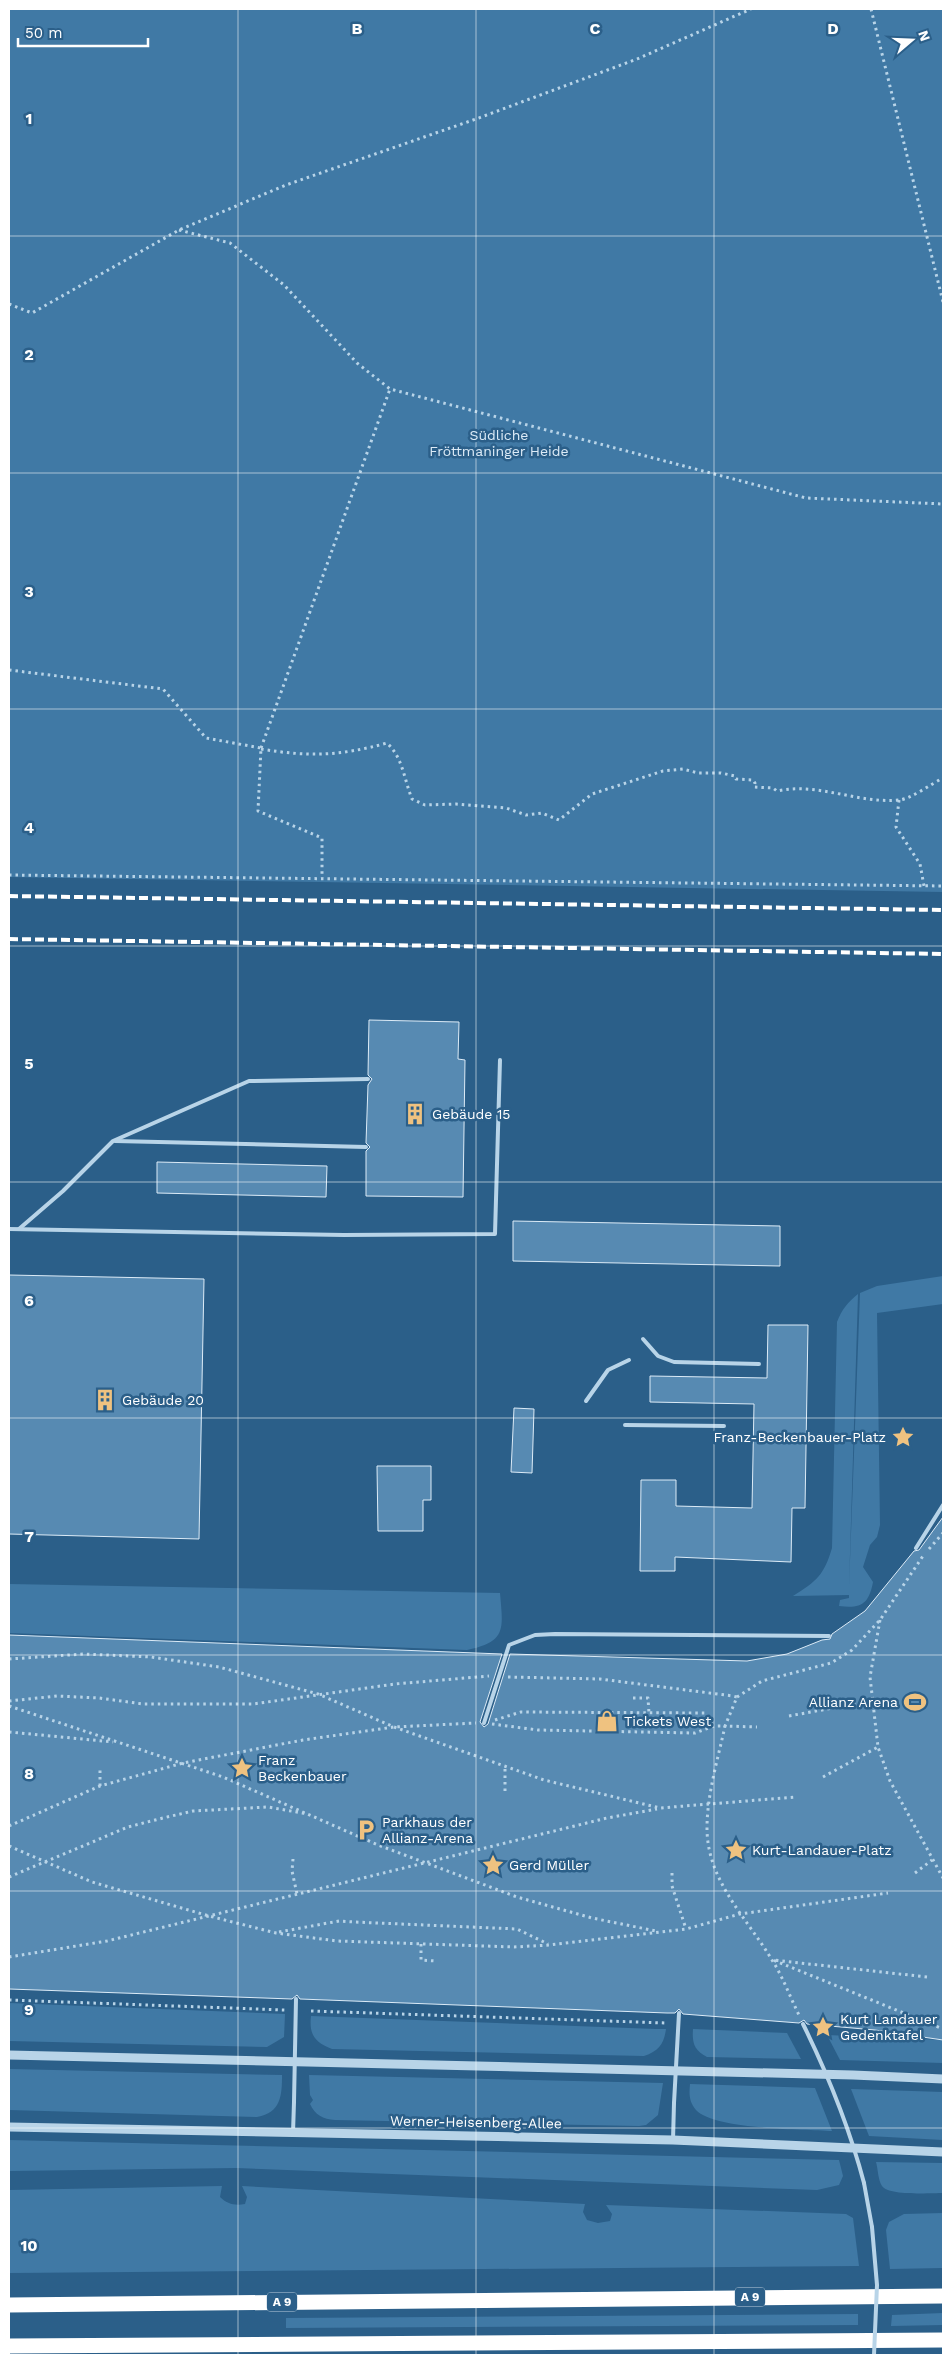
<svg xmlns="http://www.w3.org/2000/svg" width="952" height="2364" viewBox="0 0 952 2364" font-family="'Work Sans',sans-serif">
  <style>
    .green { fill: #4079a5 }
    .building { fill: #578ab2; stroke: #dcebf7 }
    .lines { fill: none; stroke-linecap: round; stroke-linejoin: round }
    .path { stroke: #b8d4e8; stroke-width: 3; stroke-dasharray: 2.5 4; stroke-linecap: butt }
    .service { stroke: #b8d4e8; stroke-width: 4 }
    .tertiary { stroke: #b8d4e8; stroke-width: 9 }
    .motorway { stroke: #fff; stroke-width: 15 }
    .rail { stroke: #fff; stroke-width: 4; stroke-dasharray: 9 4; stroke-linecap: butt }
    .service-bridge { stroke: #b8d4e8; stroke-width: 4 }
    .grid { fill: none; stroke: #fff; stroke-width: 1; stroke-opacity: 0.55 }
    .labels { text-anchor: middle; stroke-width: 5; stroke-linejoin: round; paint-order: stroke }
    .shield { fill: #2b5f89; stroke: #bfcfdc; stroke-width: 1 }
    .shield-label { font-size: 12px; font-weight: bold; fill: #fff }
    .park-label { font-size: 14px; fill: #dcebf7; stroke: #2b5f89 }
    .poi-label { font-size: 14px; fill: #fff; stroke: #2b5f89; text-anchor: start }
    .street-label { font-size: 14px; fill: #fff; stroke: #2b5f89 }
    .grid-label { font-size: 16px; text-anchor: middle; font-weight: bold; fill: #fff; stroke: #2b5f89; stroke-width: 5; stroke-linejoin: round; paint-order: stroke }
  </style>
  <rect width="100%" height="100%" fill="#2b5f89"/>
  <!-- green -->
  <g class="green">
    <path d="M9 9H943V892L9 877Z"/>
    <path d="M943 1276V1304L877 1313 880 1525 877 1537 870 1545 863 1567 873 1582C869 1604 861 1609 839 1606L840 1600 849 1598V1595L793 1596C817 1581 824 1575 832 1548L837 1322C842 1309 848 1302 858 1294L849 1587 860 1293 877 1286Z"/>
    <path d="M9 1584 500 1593C503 1629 507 1642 467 1650L9 1633Z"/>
    <path d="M9 2003 285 2014 284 2037 267 2047 9 2041Z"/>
    <path d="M311 2016 656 2029H666C664 2044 659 2051 644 2056L332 2049C314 2042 309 2034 311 2016Z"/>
    <path d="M693 2029 787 2033 801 2059 707 2057C694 2050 692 2043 693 2029Z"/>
    <path d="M827 2035 943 2040V2063L840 2060Z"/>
    <path d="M9 2069 282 2075C282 2095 281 2113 257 2117L9 2110Z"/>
    <path d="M309 2075 663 2083 658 2115 646 2125 639 2126 335 2120C323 2119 315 2115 310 2104L313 2100 310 2095Z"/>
    <path d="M690 2084 815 2088 832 2131C802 2129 715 2130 696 2110 689 2102 689 2094 690 2084Z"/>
    <path d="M851 2089 943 2092V2140L869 2136Z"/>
    <path d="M9 2140 839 2160 843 2176 839 2185 817 2190 236 2168 9 2171Z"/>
    <path d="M876 2162 943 2163V2193C931 2193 888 2196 882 2186 878 2180 878 2169 876 2162Z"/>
    <path d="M222 2186 220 2197C227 2204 235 2206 245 2204L247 2197 242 2186 585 2204 583 2212 587 2220 598 2223 610 2221 612 2214 606 2205 846 2214 853 2218 859 2266 9 2273V2190Z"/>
    <path d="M943 2213V2268L890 2269 886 2230 889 2222 904 2214Z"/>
    <path d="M943 2313V2325L891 2326 892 2315Z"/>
    <path d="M858 2314V2325L286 2328V2318Z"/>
  </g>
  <!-- building -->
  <g class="building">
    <path d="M369 1020 459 1022 458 1059 465 1060 463 1197 366 1196V1151L370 1147 366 1143 368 1085 372 1079 368 1075Z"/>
    <path d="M157 1162 327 1166 326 1197 157 1193Z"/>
    <path d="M513 1221 780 1226V1266L513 1261Z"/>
    <path d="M9 1275 204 1279 199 1539 9 1534Z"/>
    <path d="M768 1325H808L805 1508H792L791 1562 675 1557V1571H640L641 1480H676V1506L752 1508 754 1404 650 1402V1376L767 1378Z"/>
    <path d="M514 1408 534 1409 532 1473 511 1472Z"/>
    <path d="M377 1466H431V1500H423V1531H378Z"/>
    <path d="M943 1517V2040L875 2030 807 2024 804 2020 799 2023 683 2014 679 2009 675 2013H667L300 1999 297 1995 292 1999 9 1989V1635L502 1654 480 1722 484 1727 488 1724 510 1654 747 1661 787 1654 822 1640 830 1639 832 1634 865 1611 914 1551 919 1550Z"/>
  </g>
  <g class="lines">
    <!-- path -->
    <g class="path">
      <path d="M871 9 943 302"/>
      <path d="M179 230 230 243 284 285 357 363 390 389 806 498 943 504"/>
      <path d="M9 304 32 313 179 230 286 185 476 119 637 59 751 9"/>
      <path d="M9 670 163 689 206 738 261 748 258 811 322 838V878"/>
      <path d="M261 748 390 389"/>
      <path d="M261 749C309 757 340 756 387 743 403 758 404 779 412 799L425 805 456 804 506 808 526 815 542 813 559 820 592 794 663 771 683 769 698 773H721L735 776 736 779 753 780 755 783 754 787 773 788 777 791C818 782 858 804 899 800 911 799 931 784 943 778"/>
      <path d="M899 800 896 827 920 864 924 886"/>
      <path d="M9 875 943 886"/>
      <path d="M929 1549 943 1533"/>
      <path d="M880 1620 870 1677 878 1747 890 1781 943 1878"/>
      <path d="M9 1659 84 1654 151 1657 219 1667 318 1694 394 1727 544 1780 660 1808 796 1797"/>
      <path d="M508 1677 600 1679 733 1696 737 1697 725 1726 757 1727"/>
      <path d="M737 1697 762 1681 831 1663 852 1650 880 1620 923 1556"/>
      <path d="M633 1698H648L649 1713"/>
      <path d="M9 1701 57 1696 99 1698 143 1704H253L395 1684 489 1676"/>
      <path d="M9 1706 223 1777 378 1845 517 1897 592 1918 656 1931"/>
      <path d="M789 1716 871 1701"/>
      <path d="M495 1720 521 1712 705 1713 714 1726"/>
      <path d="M492 1724 538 1730 695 1733 714 1726H725C718 1759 707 1794 707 1828 707 1881 747 1918 772 1960 783 1977 790 1997 799 2015"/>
      <path d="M9 1732 113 1742"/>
      <path d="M823 1777 878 1747"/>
      <path d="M100 1786V1767"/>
      <path d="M505 1791V1767"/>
      <path d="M9 1826 100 1786 183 1763 303 1740 394 1727 476 1723"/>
      <path d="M9 1846 92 1882 209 1916 276 1933 337 1941 514 1947 549 1945 686 1929 740 1914 888 1893"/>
      <path d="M293 1859 292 1871 297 1894"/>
      <path d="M672 1873V1886L686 1929"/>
      <path d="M915 1873 932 1860"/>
      <path d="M9 1877 128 1827 163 1818 193 1811 268 1807 308 1814"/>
      <path d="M279 1932 339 1921 354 1922 517 1929 548 1944"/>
      <path d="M421 1944V1960L436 1961"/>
      <path d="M9 1957 107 1941 607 1818 657 1809"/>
      <path d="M927 1977 773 1960 943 2029"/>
      <path d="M9 2000 285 2010"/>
      <path d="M311 2011 666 2023"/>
    </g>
    <!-- service -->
    <g class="service">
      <path d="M115 1141 366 1147"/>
      <path d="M9 1229 344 1235 495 1234 500 1060"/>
      <path d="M19 1229 63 1191 113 1141 249 1081 368 1079"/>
      <path d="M643 1339 658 1356 674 1362 759 1364"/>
      <path d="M586 1401 608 1370 629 1360"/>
      <path d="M625 1425 724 1426"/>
      <path d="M916 1548 943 1505"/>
      <path d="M484 1723 509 1645 535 1635 555 1634 829 1636"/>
      <path d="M293 2133 294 2102"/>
      <path d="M673 2140 674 2103"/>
      <path d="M864 2183 872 2227"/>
    </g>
    <!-- tertiary -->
    <g class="tertiary">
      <path d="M9 2055 853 2075 943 2079"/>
      <path d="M9 2127 673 2140 943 2152"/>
    </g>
    <!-- motorway -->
    <g class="motorway">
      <path d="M9 2305 943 2296"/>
      <path d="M9 2346 943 2340"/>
    </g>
    <!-- rail -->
    <g class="rail">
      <path d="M9 896 943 910"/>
      <path d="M9 939 943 954"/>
    </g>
    <!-- service-bridge -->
    <g class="service-bridge">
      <path d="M803 2024C829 2077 849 2126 864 2183"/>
      <path d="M294 2102 296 1999"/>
      <path d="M674 2103 679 2013"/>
      <path d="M872 2227 877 2285 874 2355"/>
    </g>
  </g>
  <!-- grid -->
  <path class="grid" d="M238 9V2355M476 9V2355M714 9V2355M9 236H943M9 473H943M9 709H943M9 946H943M9 1182H943M9 1418H943M9 1655H943M9 1891H943M9 2128H943"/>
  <!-- icons -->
  <defs>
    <g id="building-bare" transform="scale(1.725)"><path d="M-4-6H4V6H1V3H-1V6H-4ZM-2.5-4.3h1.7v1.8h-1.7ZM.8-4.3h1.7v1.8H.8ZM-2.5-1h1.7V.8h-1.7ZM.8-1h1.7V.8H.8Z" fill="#efc280" stroke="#2b5f89" stroke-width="2.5" paint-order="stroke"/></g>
    <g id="sight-bare" transform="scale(1.725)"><path d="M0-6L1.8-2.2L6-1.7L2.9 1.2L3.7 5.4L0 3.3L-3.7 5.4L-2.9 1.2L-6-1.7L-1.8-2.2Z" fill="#efc280" stroke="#2b5f89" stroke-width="2.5" paint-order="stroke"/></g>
    <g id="stadium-bare" transform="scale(1.725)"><path d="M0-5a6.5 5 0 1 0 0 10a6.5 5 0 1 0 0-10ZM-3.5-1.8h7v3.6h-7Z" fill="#efc280" stroke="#2b5f89" stroke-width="2.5" paint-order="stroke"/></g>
    <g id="shop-bare" transform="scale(1.725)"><path d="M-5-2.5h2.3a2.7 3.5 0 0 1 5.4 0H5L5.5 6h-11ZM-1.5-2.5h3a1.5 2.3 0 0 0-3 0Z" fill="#efc280" stroke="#2b5f89" stroke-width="2.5" paint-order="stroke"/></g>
    <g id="parking-bare" transform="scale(1.725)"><path d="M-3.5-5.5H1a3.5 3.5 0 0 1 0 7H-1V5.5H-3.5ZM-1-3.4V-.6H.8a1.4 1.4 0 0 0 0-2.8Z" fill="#efc280" stroke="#2b5f89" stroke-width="2.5" paint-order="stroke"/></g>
  </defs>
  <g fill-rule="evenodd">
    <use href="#building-bare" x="415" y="1114"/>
    <use href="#building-bare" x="105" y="1400"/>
    <use href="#sight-bare" x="903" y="1437"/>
    <use href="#stadium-bare" x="915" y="1702"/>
    <use href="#shop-bare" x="607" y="1721"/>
    <use href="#sight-bare" x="242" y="1768"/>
    <use href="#parking-bare" x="366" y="1830"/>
    <use href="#sight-bare" x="736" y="1850"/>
    <use href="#sight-bare" x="493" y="1865"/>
    <use href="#sight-bare" x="823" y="2027"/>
  </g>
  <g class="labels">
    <!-- shield labels -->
    <g class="shield">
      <rect x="735" y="2287.5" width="30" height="19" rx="4"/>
      <rect x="267" y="2292.5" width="30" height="19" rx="4"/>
    </g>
    <g class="shield-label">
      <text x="750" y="2301">A 9</text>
      <text x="282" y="2306">A 9</text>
    </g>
    <!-- park labels -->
    <g class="park-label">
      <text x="499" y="440">Südliche<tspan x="499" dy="16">Fröttmaninger Heide</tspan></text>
    </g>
    <!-- poi labels -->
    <g class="poi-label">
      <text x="432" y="1119">Gebäude 15</text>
      <text x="122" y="1405">Gebäude 20</text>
      <text x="886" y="1442" text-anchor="end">Franz-Beckenbauer-Platz</text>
      <text x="898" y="1707" text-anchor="end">Allianz Arena</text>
      <text x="624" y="1726">Tickets West</text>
      <text x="258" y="1765">Franz<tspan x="258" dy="16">Beckenbauer</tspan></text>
      <text x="382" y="1827">Parkhaus der<tspan x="382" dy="16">Allianz-Arena</tspan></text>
      <text x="752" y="1855">Kurt-Landauer-Platz</text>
      <text x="509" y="1870">Gerd Müller</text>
      <text x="840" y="2024">Kurt Landauer<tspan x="840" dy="16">Gedenktafel</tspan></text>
    </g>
    <!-- street labels -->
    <g class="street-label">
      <text transform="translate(476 2122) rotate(1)" y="5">Werner-Heisenberg-Allee</text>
    </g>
  </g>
  <g class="grid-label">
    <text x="357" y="34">B</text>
    <text x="595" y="34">C</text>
    <text x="833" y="34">D</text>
    <text x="29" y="124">1</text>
    <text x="29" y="360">2</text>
    <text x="29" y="597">3</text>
    <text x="29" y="833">4</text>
    <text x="29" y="1069">5</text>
    <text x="29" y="1306">6</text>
    <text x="29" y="1542">7</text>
    <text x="29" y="1779">8</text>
    <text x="29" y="2015">9</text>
    <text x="29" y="2251">10</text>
  </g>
  <!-- border -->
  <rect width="952" height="2364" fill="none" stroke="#ffffff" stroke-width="20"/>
  <!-- north arrow -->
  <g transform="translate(912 40) rotate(71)" stroke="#2b5f89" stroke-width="4" paint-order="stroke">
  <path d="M0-4L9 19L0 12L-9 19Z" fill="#ffffff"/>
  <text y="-8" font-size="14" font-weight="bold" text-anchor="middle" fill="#ffffff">N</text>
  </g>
  <!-- scale -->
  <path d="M18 38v8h130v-8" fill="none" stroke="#ffffff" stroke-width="2.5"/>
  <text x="25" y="38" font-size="15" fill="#ffffff" stroke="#2b5f89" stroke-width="4" paint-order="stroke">50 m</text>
</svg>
